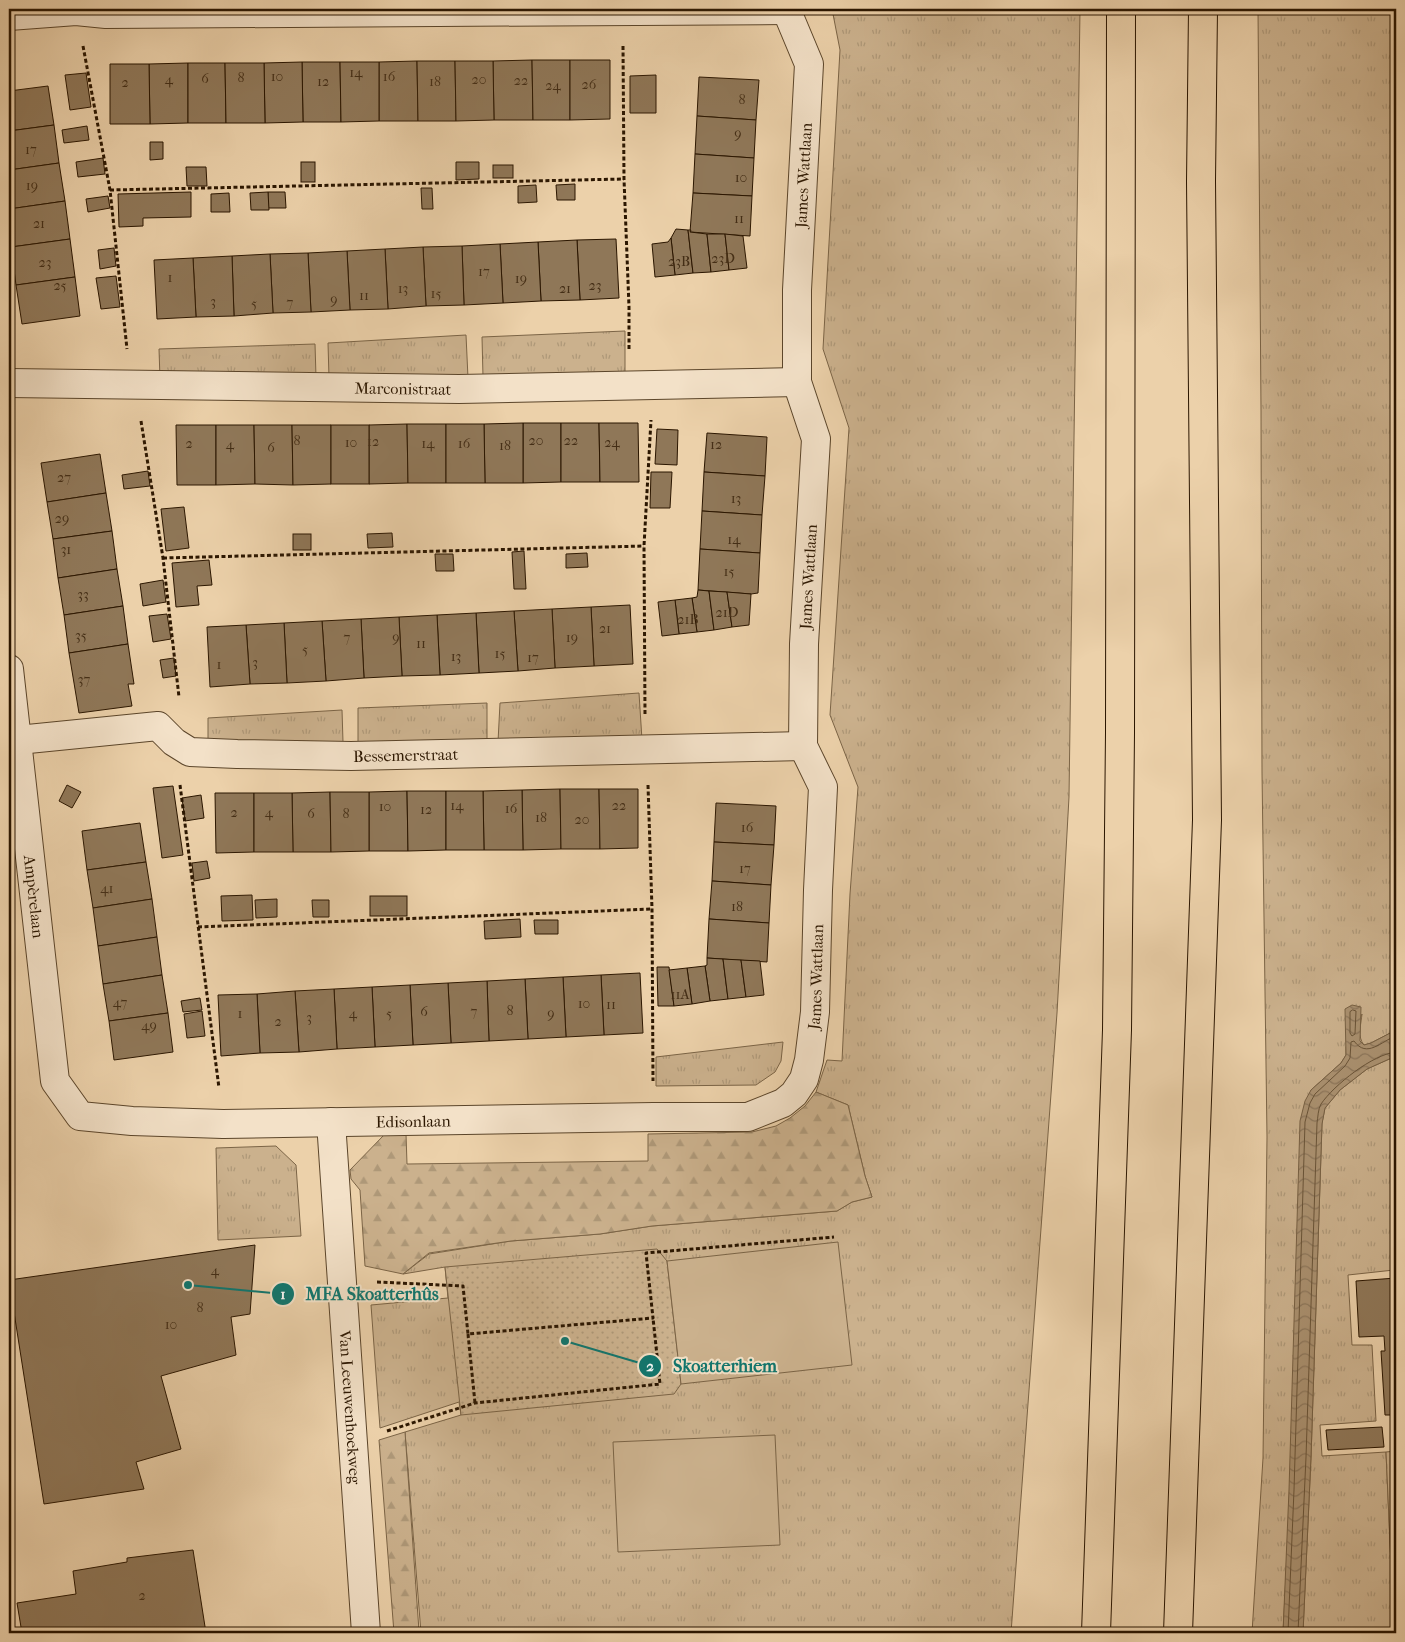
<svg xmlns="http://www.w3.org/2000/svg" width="1405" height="1642" viewBox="0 0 1405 1642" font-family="'IM FELL French Canon',serif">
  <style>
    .grass { fill: url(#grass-tufts); stroke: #7b6446 }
    .forest { fill: url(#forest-firs); stroke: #7b6446 }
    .cemetery { fill: url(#cemetery-stones); stroke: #7b6446 }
    .park { fill: url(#park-dots); stroke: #7b6446 }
    .garden { fill: #cbb18d; stroke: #7b6446 }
    .water { fill: url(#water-waves); stroke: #776043 }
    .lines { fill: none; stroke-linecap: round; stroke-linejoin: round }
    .shore { stroke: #6a5438; stroke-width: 1 }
    .building { fill: #8f7758; stroke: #2b1600 }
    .minor-casing { stroke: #5b452a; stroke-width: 30 }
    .highway-casing { stroke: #2b1600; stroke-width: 30 }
    .path { stroke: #2b1600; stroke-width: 3; stroke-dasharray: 4 2.5; stroke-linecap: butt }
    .minor { stroke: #f3e1c8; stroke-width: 28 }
    .highway { stroke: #ecd1aa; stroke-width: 28 }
    .labels { text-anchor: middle; stroke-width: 4; stroke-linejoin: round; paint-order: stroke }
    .number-label { font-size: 14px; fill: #442e16 }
    .street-label { font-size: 16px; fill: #2b1600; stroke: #f3e1c8 }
    .leader { fill: none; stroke: #0f766e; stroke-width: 2 }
    .callout-dot { fill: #0f766e; stroke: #f3e1c8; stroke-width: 2 }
    .mark-label { font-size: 15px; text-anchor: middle; font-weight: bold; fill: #fff }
    .callout-label { font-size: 18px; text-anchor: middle; font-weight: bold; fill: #0f766e; stroke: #f3e1c8; stroke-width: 4; stroke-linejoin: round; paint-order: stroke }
  </style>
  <defs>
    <pattern id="grass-tufts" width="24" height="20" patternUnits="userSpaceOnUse" patternTransform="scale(1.25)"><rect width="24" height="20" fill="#cbb18d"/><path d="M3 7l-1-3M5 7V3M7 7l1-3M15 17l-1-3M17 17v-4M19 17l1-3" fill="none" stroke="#ae9878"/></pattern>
    <pattern id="forest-firs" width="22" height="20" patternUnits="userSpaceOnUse" patternTransform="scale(1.25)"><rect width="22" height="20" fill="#cbb18d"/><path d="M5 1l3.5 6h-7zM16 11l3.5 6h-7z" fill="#ae9878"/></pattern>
    <pattern id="cemetery-stones" width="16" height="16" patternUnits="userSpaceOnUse" patternTransform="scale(1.25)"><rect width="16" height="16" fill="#cbb18d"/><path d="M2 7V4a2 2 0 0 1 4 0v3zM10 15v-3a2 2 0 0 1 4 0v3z" fill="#ae9878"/></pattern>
    <pattern id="park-dots" width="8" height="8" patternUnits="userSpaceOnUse" patternTransform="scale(1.25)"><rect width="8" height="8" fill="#cbb18d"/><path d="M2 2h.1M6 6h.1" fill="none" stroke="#ae9878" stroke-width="1.8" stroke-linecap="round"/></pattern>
    <pattern id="water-waves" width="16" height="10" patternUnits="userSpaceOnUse" patternTransform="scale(1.25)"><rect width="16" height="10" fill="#aa9170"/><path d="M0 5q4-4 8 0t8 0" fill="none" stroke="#8b755a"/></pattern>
  </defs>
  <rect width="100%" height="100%" fill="#ecd1aa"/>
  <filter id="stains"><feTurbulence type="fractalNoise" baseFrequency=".004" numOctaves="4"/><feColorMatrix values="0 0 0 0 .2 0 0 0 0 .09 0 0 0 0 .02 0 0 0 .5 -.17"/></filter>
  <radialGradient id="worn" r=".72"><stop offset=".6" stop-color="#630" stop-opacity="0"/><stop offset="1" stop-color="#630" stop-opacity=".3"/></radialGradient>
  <!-- grass -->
  <g class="grass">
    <path d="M832 9H1080L1069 797 1057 1013 1011 1633H421L405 1432 461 1415 459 1402 380 1428 371 1305 448 1298 445 1267 403 1274 429 1254 511 1241 600 1234 652 1226 837 1211 852 1202 872 1197 865 1176 848 1105 816 1092 827 1060 842 1061 850 894 858 787 830 715 849 428 823 349 840 50Z"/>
    <path d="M1258 9H1396V1030L1371 1043 1364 1045C1357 1037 1361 1024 1362 1014L1346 1047V1055L1341 1063 1311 1090 1283 1633H1252L1263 1458 1267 1137 1262 772 1261 411Z"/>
    <path d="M625 331V375L483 377 482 337Z"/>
    <path d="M466 335 468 378H329L328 343Z"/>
    <path d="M315 344 316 377 160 379 159 349Z"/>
    <path d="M639 693 642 740 498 742 500 703Z"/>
    <path d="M487 703V742H358V708Z"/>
    <path d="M342 710 343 742 208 740V718Z"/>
    <path d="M783 1042 781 1061 775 1072 756 1085 656 1086V1057Z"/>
    <path d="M1396 1056V1199L1391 1200 1394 1270 1348 1275 1352 1345H1372L1376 1421 1320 1425 1322 1456 1386 1452 1394 1633H1303L1311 1457 1322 1123 1325 1108 1340 1090 1367 1069Z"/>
    <path d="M276 1146 296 1165 301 1236 218 1240 216 1148Z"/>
  </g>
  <!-- forest -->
  <g class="forest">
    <path d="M816 1092 848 1105 865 1176 872 1197 852 1202 837 1211 652 1226 600 1234 511 1241 429 1253 403 1274 365 1266 360 1190 351 1179 350 1170 384 1135 406 1134 407 1164 648 1161V1134L752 1132 776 1126 790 1118 805 1106Z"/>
    <path d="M405 1432 419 1631 421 1633H394L379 1440Z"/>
  </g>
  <!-- cemetery -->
  <path class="cemetery" d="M1396 1451V1633H1394L1386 1452Z"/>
  <!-- park -->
  <path class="park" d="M657 1249 667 1261 681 1384 674 1394 461 1415 445 1267Z"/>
  <!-- garden -->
  <g class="garden">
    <path d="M838 1242 852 1365 681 1384 667 1261Z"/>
    <path d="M775 1435 780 1545 618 1552 613 1442Z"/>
  </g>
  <!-- water -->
  <path class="water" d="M1352 1005 1361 1007 1360 1041 1364 1045 1371 1043 1396 1030V1056L1367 1069 1340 1090 1325 1108 1322 1124 1311 1457 1303 1633H1283L1289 1490 1300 1121 1305 1101 1311 1090 1341 1063 1346 1055 1345 1009Z"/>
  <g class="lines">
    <!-- shore -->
    <g class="shore">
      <path d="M1353 1010 1356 1011 1355 1034 1352 1036 1350 1033V1012Z"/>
      <path d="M1288 1633 1294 1490 1305 1122 1310 1103 1315 1094 1345 1066 1350 1058 1351 1042 1354 1041C1367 1059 1381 1041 1396 1036"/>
      <path d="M1298 1633 1306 1457 1317 1123C1318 1117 1318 1109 1321 1104 1334 1085 1373 1054 1396 1052"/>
    </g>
  </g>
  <!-- building -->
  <g class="building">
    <path d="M532 60 533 120H494L493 61Z"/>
    <path d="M532 60H570V120H533Z"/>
    <path d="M570 60H610V119L570 120Z"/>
    <path d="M417 61 418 121H379V62Z"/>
    <path d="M417 61H455L456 121H418Z"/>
    <path d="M455 61H493L494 120 456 121Z"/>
    <path d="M302 62H340L341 122H303Z"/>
    <path d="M302 62 303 122 265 123 264 63Z"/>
    <path d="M340 62H379V121L341 122Z"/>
    <path d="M188 63V123L150 124 149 64Z"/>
    <path d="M188 63H225L226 123H188Z"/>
    <path d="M225 63H264L265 123H226Z"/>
    <path d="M110 64H149L150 124H110Z"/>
    <path d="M86 73 91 107 70 110 65 75Z"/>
    <path d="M656 75V113H630V76Z"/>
    <path d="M699 77 759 80 756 120 697 116Z"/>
    <path d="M48 86 54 125 9 131V91Z"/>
    <path d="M697 116 756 120 754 158 695 154Z"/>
    <path d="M54 125 59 163 9 170V131Z"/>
    <path d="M87 126 89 140 64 143 62 130Z"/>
    <path d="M150 142H163V159L150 160Z"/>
    <path d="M695 154 754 158 752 196 693 193Z"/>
    <path d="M103 158 105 174 78 177 76 162Z"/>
    <rect x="301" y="162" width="14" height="20"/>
    <path d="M456 162H479V179L456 180Z"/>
    <path d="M59 163 65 201 9 209V170Z"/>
    <rect x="493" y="165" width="20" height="13"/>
    <path d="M186 167H206L207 186H187Z"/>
    <path d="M575 184V200H557L556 185Z"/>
    <path d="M536 185 537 202 518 203V186Z"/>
    <path d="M421 188H432L433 209H422Z"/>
    <path d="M191 192V217L143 218V226L119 227 118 194Z"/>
    <path d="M268 192H285L286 208H268Z"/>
    <path d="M268 192 269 210H251L250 193Z"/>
    <path d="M229 193 230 212H211V194Z"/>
    <path d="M693 193 752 196 750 236 690 232Z"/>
    <path d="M108 196 110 208 88 212 86 199Z"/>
    <path d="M65 201 70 239 11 247 9 231V209Z"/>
    <path d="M676 229 688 230 693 273 675 275 671 238Z"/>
    <path d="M688 230H691L690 232 707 234 711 272 693 273Z"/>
    <path d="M707 234H725L729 270 711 272Z"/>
    <path d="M725 234 743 236 747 268 729 270Z"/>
    <path d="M671 238 675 275 655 277 652 244 668 242Z"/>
    <path d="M70 239 75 277 16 285 11 247Z"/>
    <path d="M616 239 619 298 580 300 577 240Z"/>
    <path d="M577 240 580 300 541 301 538 242Z"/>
    <path d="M538 242 541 301 503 303 500 244Z"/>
    <path d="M500 244 503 303 464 305 462 246Z"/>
    <path d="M462 246 464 305 426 306 423 247Z"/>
    <path d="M423 247 426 306 388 309 385 249Z"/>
    <path d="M114 248 116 266 100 269 98 250Z"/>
    <path d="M385 249 388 309 350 310 347 251Z"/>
    <path d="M347 251 350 310 311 312 308 253Z"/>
    <path d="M308 253 311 312 273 313 270 254Z"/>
    <path d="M270 254 273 313 234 316 232 256Z"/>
    <path d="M232 256 234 316 196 317 193 258Z"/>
    <path d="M193 258 196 317 157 319 154 260Z"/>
    <path d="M116 276 120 307 101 309 96 278Z"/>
    <path d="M75 277 80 316 22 324 16 285Z"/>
    <path d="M523 423H561V482L523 483Z"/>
    <path d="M523 423V483H485L484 424Z"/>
    <path d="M561 423H599L600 482H561Z"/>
    <path d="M599 423H638L639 482H600Z"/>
    <path d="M407 424 408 483 369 484V425Z"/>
    <path d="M407 424H446V483H408Z"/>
    <path d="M446 424H484L485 483H446Z"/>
    <path d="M176 425H216V485H177Z"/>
    <path d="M216 425H254L255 484 216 485Z"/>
    <path d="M254 425H292L293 485 255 484Z"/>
    <path d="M292 425H331V484L293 485Z"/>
    <rect x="331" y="425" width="38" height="59"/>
    <path d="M657 429 678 430 677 465 655 464Z"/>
    <path d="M707 433 767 437 765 476 704 472Z"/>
    <path d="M100 454 106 493 47 502 41 463Z"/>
    <path d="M148 471 150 486 124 489 122 475Z"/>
    <path d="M651 472H672L670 508H650Z"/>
    <path d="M704 472 765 476 762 515 702 511Z"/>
    <path d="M106 493 112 531 53 539 47 502Z"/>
    <path d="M184 507 189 548 166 551 161 509Z"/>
    <path d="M702 511 762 515 760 553 700 549Z"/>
    <path d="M112 531 117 569 58 578 53 539Z"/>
    <path d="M392 533 393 547 368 548 367 534Z"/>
    <rect x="293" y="534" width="18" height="16"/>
    <path d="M700 549 760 553 758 593 751 594 698 590Z"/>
    <path d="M524 551 526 589H514L512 552Z"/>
    <path d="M587 553 588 567 566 568V554Z"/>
    <path d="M435 554H453L454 571H436Z"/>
    <path d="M209 560 212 585 197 586 199 605 176 607 172 563Z"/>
    <path d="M117 569 123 606 64 615 58 578Z"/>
    <path d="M163 580 166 602 143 606 140 584Z"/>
    <path d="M698 590 709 591 714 630 697 632 692 598 697 597Z"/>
    <path d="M709 591 727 592 732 627 714 630Z"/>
    <path d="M727 592 751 594 749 625 732 627Z"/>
    <path d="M692 598 697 632 679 634 675 600Z"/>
    <path d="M675 600 679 634 662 636 658 602Z"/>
    <path d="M630 605 633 664 594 666 591 607Z"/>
    <path d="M123 606 128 644 69 653 64 615Z"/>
    <path d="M591 607 594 666 555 668 552 609Z"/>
    <path d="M552 609 555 668 518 671 514 611Z"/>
    <path d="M514 611 518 671 479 673 476 613Z"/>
    <path d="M476 613 479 673 440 675 437 615Z"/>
    <path d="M167 614 171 639 153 642 149 616Z"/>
    <path d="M437 615 440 675 402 676 399 617Z"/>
    <path d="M399 617 402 676 364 678 361 619Z"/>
    <path d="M361 619 364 678 326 681 322 621Z"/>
    <path d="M322 621 326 681 287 683 284 623Z"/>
    <path d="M284 623 287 683 250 684 246 625Z"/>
    <path d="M246 625 250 684 210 687 207 627Z"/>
    <path d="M128 644 134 684H128L132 706 79 713 69 653Z"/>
    <path d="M174 658 176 676 163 678 160 660Z"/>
    <path d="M67 785 81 792 72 808 59 801Z"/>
    <path d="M173 786 183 855 162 858 153 788Z"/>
    <path d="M560 789 561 849 523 850 522 790Z"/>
    <path d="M560 789H599L600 849H561Z"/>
    <path d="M599 789H638V848L600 849Z"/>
    <path d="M522 790 523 850H484L483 791Z"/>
    <path d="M407 791 408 851H369V792Z"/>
    <path d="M407 791H446V850L408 851Z"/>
    <path d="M446 791H483L484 850H446Z"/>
    <path d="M330 792 331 852H293L292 793Z"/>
    <path d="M330 792H369V851L331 852Z"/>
    <path d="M215 793H254V852L216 853Z"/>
    <path d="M254 793H292L293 852H254Z"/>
    <path d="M201 795 204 818 185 821 182 798Z"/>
    <path d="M716 803 776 806 774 845 714 842Z"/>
    <path d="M140 823 146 862 87 870 82 831Z"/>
    <path d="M714 842 774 845 771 885 712 881Z"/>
    <path d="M207 861 210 878 194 881 192 863Z"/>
    <path d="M146 862 152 899 93 908 87 870Z"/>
    <path d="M712 881 771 885 769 923 709 919Z"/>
    <path d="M252 895 253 920 222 921 221 896Z"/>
    <rect x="370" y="896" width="37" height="20"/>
    <path d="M152 899 157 937 98 946 93 908Z"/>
    <path d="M277 899V917L256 918 255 900Z"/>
    <path d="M312 900H329V917H313Z"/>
    <path d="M520 919 521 937 485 939 484 921Z"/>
    <path d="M709 919 769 923 767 962 707 958Z"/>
    <path d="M534 920H558V934H535Z"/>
    <path d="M157 937 162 975 103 984 98 946Z"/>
    <path d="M707 958 723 959 728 999 710 1001 705 966 707 965Z"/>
    <path d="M723 959 741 960 746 997 728 999Z"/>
    <path d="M741 960 760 961 764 995 746 997Z"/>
    <path d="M705 966 710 1001 692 1004 687 968Z"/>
    <path d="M657 967H669L674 1006H658Z"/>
    <path d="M687 968 692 1004 674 1006 669 970Z"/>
    <path d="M640 973 643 1033 604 1035 601 975Z"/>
    <path d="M162 975 168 1013 109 1021 103 984Z"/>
    <path d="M601 975 604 1035 566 1037 563 977Z"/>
    <path d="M563 977 566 1037 528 1039 525 979Z"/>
    <path d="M525 979 528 1039 489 1041 487 981Z"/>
    <path d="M487 981 489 1041 451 1043 448 983Z"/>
    <path d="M448 983 451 1043 413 1045 410 985Z"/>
    <path d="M410 985 413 1045 375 1047 372 987Z"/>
    <path d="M372 987 375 1047 337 1049 334 989Z"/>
    <path d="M334 989 337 1049 299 1052 295 991Z"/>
    <path d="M295 991 299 1052 260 1053 257 994Z"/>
    <path d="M257 994 260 1053 221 1056 218 995Z"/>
    <path d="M200 998 202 1010 183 1012 181 1001Z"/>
    <path d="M202 1011 205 1036 187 1038 184 1014Z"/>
    <path d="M168 1013 173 1052 114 1060 109 1021Z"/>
    <path d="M255 1245 250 1314 231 1317 236 1355 161 1376 181 1449 136 1462 144 1489 44 1504 9 1280Z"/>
    <path d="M1396 1278V1415H1385L1381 1351H1385L1384 1336 1359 1337 1356 1281Z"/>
    <path d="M1382 1427 1384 1447 1328 1450 1326 1430Z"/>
    <path d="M193 1550 206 1633H22L17 1603 76 1594 73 1571 127 1562V1558Z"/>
  </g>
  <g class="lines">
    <!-- minor casing -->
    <g class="minor-casing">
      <g id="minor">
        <path d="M9 16 76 11 106 14 786 10"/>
        <path id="s1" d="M9 383 459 389 797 382"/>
        <path id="s2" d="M9 669 55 1081 80 1116 132 1121 223 1124 654 1117H748L783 1103 794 1094 804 1079 809 1060 815 1012 818 890 823 787 803 746 804 644 816 439 797 382V290L809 64 786 9"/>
        <path id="s3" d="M18 740 158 726 174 742 190 752 237 754 351 756 803 746"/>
        <path id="s4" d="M331 1122 366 1633"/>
      </g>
    </g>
    <!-- highway casing -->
    <g class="highway-casing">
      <g id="highway">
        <path d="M1096 1633 1117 1030 1120 733 1121 9"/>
        <path d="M1178 1633 1207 820 1201 181 1203 9"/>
      </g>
    </g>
    <!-- path -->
    <g class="path">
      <path d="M83 46 110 190 127 349"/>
      <path d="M623 46 624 179 629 307V350"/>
      <path d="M110 190 624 179"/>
      <path d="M141 421 163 558 179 697"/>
      <path d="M163 558 644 546"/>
      <path d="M645 714 644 546 651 420"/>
      <path d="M180 785 219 1088"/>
      <path d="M648 785 652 909 653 1081"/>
      <path d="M198 927 652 909"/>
      <path d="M377 1282 463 1286 468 1334 653 1318 646 1253 834 1237"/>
      <path d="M468 1334 475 1403"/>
      <path d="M387 1431 475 1403 660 1384 653 1318"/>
    </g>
    <!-- minor -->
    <use href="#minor" class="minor"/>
    <!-- highway -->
    <use href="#highway" class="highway"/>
  </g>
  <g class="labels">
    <!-- number labels -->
    <g class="number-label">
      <text x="356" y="77">14</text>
      <text x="277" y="81">10</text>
      <text x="389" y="81">16</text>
      <text x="241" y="82">8</text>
      <text x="205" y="83">6</text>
      <text x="169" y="84">4</text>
      <text x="479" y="84">20</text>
      <text x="521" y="85">22</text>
      <text x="323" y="86">12</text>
      <text x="435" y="86">18</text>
      <text x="125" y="87">2</text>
      <text x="589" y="89">26</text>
      <text x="553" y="90">24</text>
      <text x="742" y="104">8</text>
      <text x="738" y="138">9</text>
      <text x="31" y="154">17</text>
      <text x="741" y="182">10</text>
      <text x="32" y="190">19</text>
      <text x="739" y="223">11</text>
      <text x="39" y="228">21</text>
      <text x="723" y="263">23D</text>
      <text x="679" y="266">23B</text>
      <text x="45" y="267">23</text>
      <text x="484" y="276">17</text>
      <text x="170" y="282">1</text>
      <text x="521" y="283">19</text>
      <text x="60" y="290">25</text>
      <text x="595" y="290">23</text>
      <text x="403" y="293">13</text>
      <text x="565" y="293">21</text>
      <text x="436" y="298">15</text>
      <text x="364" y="300">11</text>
      <text x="334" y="304">9</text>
      <text x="213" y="306">3</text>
      <text x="290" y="307">7</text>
      <text x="254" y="308">5</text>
      <text x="297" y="445">8</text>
      <text x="536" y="445">20</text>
      <text x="571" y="445">22</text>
      <text x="373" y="446">12</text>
      <text x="351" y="447">10</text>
      <text x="612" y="447">24</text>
      <text x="189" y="448">2</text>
      <text x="428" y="448">14</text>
      <text x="464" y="448">16</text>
      <text x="230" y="449">4</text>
      <text x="716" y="449">12</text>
      <text x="505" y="450">18</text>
      <text x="271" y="452">6</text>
      <text x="64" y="482">27</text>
      <text x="736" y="503">13</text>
      <text x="62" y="523">29</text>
      <text x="734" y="544">14</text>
      <text x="66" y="554">31</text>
      <text x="729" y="576">15</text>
      <text x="83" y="599">33</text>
      <text x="727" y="617">21D</text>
      <text x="688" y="624">21B</text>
      <text x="605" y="633">21</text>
      <text x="81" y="640">35</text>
      <text x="347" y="642">7</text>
      <text x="396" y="642">9</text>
      <text x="572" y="642">19</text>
      <text x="421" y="648">11</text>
      <text x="305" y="654">5</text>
      <text x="500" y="658">15</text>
      <text x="456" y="661">13</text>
      <text x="533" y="662">17</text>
      <text x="255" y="667">3</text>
      <text x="219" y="669">1</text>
      <text x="84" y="684">37</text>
      <text x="457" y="810">14</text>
      <text x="619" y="810">22</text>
      <text x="385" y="811">10</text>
      <text x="511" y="813">16</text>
      <text x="426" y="814">12</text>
      <text x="234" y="817">2</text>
      <text x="269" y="817">4</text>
      <text x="311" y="818">6</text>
      <text x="346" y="818">8</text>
      <text x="541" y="822">18</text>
      <text x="582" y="824">20</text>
      <text x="747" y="832">16</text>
      <text x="745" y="873">17</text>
      <text x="107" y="893">41</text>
      <text x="737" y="911">18</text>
      <text x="680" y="999">11A</text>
      <text x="120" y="1007">47</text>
      <text x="584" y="1008">10</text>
      <text x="611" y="1009">11</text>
      <text x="510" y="1015">8</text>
      <text x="424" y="1016">6</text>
      <text x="474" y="1016">7</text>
      <text x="240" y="1018">1</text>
      <text x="353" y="1018">4</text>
      <text x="389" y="1018">5</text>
      <text x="551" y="1018">9</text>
      <text x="309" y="1022">3</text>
      <text x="278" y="1026">2</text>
      <text x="149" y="1030">49</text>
      <text x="215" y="1275">4</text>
      <text x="200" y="1312">8</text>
      <text x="171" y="1329">10</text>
      <text x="142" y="1600">2</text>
    </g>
    <!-- street labels -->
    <g class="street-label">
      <text dy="6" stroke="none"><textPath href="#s2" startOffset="2109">James Wattlaan</textPath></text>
      <text dy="6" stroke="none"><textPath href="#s1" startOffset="394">Marconistraat</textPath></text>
      <text dy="6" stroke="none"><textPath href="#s2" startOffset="1704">James Wattlaan</textPath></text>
      <text dy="6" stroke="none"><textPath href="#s3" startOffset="398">Bessemerstraat</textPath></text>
      <text dy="6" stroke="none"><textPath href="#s2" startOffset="229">Ampèrelaan</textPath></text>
      <text dy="6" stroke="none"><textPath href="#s2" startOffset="1299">James Wattlaan</textPath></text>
      <text dy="6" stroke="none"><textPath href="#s2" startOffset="791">Edisonlaan</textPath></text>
      <text dy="6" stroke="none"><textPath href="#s4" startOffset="286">Van Leeuwenhoekweg</textPath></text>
    </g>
  </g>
  <!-- callouts -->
  <path class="leader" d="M188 1285L283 1294M565 1341L650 1366"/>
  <g class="callout-dot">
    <circle cx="188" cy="1285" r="5"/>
    <circle cx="565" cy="1341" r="5"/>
    <circle cx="283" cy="1294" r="12"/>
    <circle cx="650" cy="1366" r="12"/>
  </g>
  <g class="mark-label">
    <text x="283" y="1299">1</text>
    <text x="650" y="1371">2</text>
  </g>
  <g class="callout-label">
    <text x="372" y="1300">MFA Skoatterhûs</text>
    <text x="725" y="1372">Skoatterhiem</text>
  </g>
  <!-- margin -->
  <rect width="1405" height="1642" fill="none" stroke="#ecd1aa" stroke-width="30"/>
  <rect x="10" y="10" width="1385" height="1622" fill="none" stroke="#2b1600" stroke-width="2.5"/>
  <rect x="15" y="15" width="1375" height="1612" fill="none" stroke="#2b1600"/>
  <rect width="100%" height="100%" filter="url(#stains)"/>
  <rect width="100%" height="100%" fill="url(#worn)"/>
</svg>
